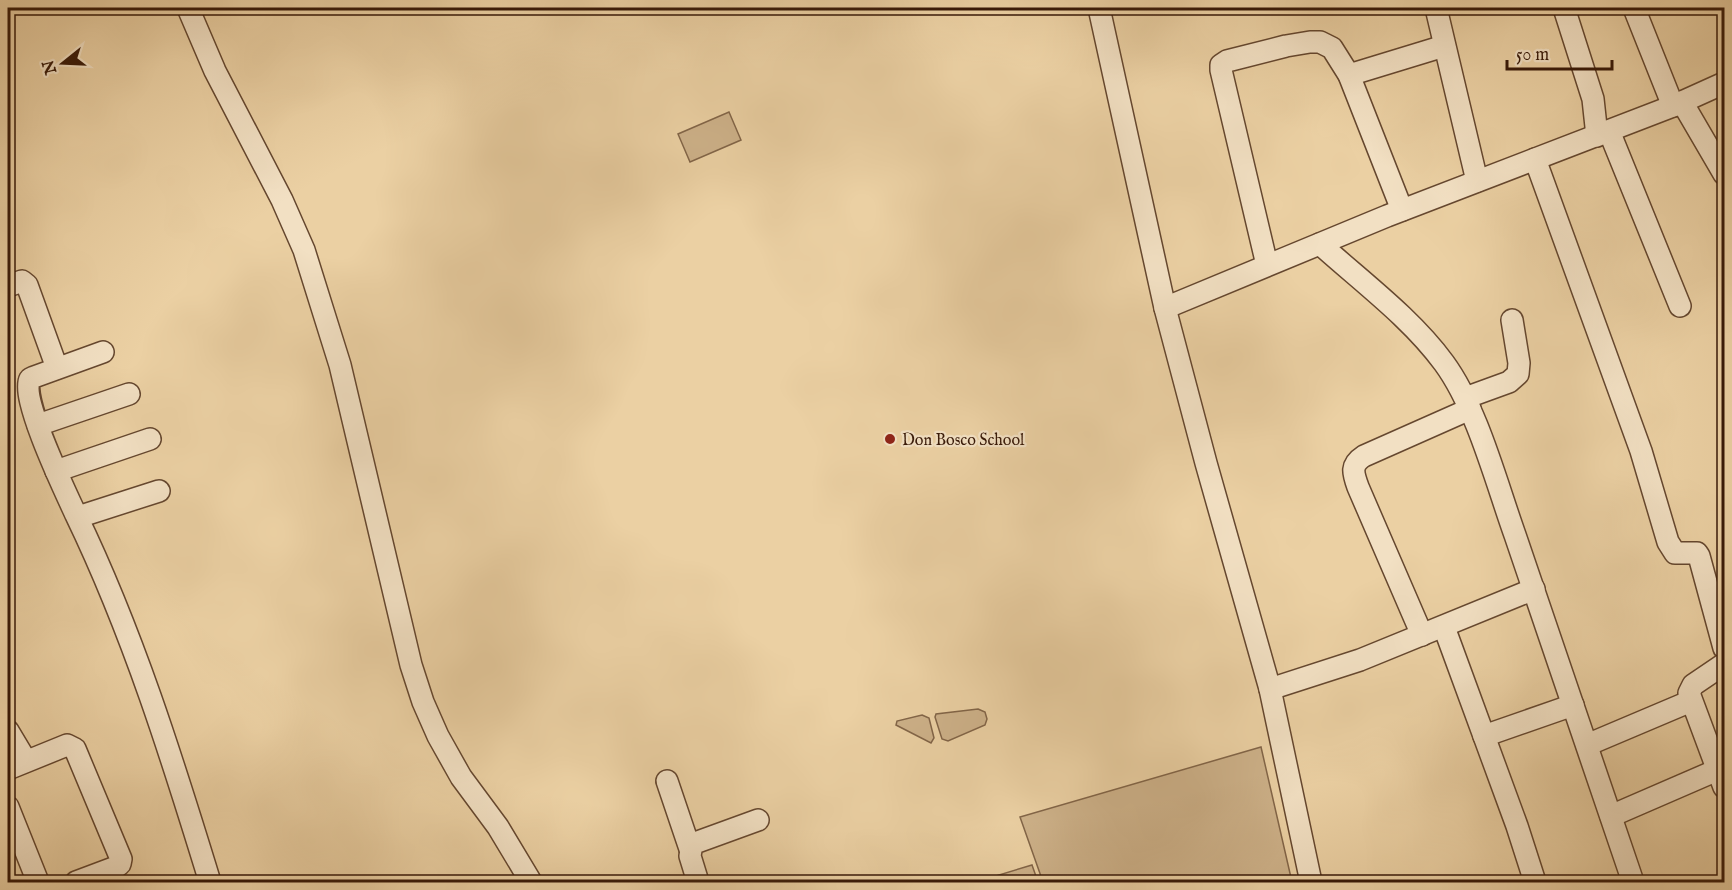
<svg xmlns="http://www.w3.org/2000/svg" width="1732" height="890" viewBox="0 0 1732 890" font-family="'IM FELL English',serif">
  <style>
    .green { fill: #cdb189; stroke: #826548; stroke-width: 1.5 }
    .lines { fill: none; stroke-linecap: round; stroke-linejoin: round }
    .minor-casing { stroke: #65472f; stroke-width: 24 }
    .minor { stroke: #f2e0c3; stroke-width: 21 }
    .poi-dot { fill: #8f2418; stroke: #f2e0c3; stroke-width: 2 }
    .labels { text-anchor: middle; stroke-width: 4.5; stroke-linejoin: round; paint-order: stroke }
    .poi-label { font-size: 16px; fill: #381908; stroke: #f2e0c3; text-anchor: start }
  </style>
  <rect width="100%" height="100%" fill="#ebd0a3"/>
  <filter id="stains"><feTurbulence type="fractalNoise" baseFrequency=".00333" numOctaves="4"/><feColorMatrix values="0 0 0 0 .2 0 0 0 0 .09 0 0 0 0 .02 0 0 0 .5 -.17"/></filter>
  <radialGradient id="worn" r=".72"><stop offset=".6" stop-color="#630" stop-opacity="0"/><stop offset="1" stop-color="#630" stop-opacity=".3"/></radialGradient>
  <!-- green -->
  <g class="green">
    <path d="M729 112 741 140 690 162 678 134Z"/>
    <path d="M978 709 985 712 987 719 985 725 948 741 942 739 935 717 936 714Z"/>
    <path d="M922 715 929 718 934 738 931 743 896 725 897 721Z"/>
    <path d="M1261 747 1292 882H1043L1020 817Z"/>
    <path d="M1032 865 1038 882H979V881Z"/>
  </g>
  <g class="lines">
    <!-- minor casing -->
    <g class="minor-casing">
      <g id="minor">
        <path d="M188 8 215 71 282 200 304 250 340 365 411 665 423 702 438 736 461 777 498 827 531 882"/>
        <path d="M1099 8 1165 308 1206 463 1270 689 1311 882"/>
        <path d="M1436 8 1477 181"/>
        <path d="M1564 8 1593 99 1597 136"/>
        <path d="M1634 8 1673 106"/>
        <path d="M1349 75 1444 46"/>
        <path d="M1682 102 1724 174"/>
        <path d="M1609 131 1680 306"/>
        <path d="M1535 159 1641 451 1668 542 1675 553H1697L1699 556 1724 648"/>
        <path d="M1320 244C1362 282 1411 318 1444 363 1477 408 1496 482 1515 535 1555 650 1594 766 1633 882"/>
        <path d="M1267 265 1221 70V65L1227 61 1286 46 1310 42H1320L1332 48 1349 75 1402 210"/>
        <path d="M8 286 22 281 27 285 57 368"/>
        <path d="M1165 308 1387 216 1673 106 1724 83"/>
        <path d="M103 352 34 377 30 379C20 398 66 493 76 515 133 633 172 758 210 882"/>
        <path d="M1465 398 1509 382 1518 374 1519 363 1512 320"/>
        <path d="M38 425 129 394"/>
        <path d="M56 471 150 439"/>
        <path d="M78 517 159 491"/>
        <path d="M1444 627 1517 826 1535 882"/>
        <path d="M1422 635 1358 487C1353 473 1350 465 1364 456L1470 409"/>
        <path d="M1724 664 1693 685 1689 693 1724 787"/>
        <path d="M1270 689 1360 660 1534 589"/>
        <path d="M8 731 26 761"/>
        <path d="M1484 736 1573 705"/>
        <path d="M1587 745 1691 701"/>
        <path d="M8 769 67 745 75 749 121 859 120 864 116 867 76 882"/>
        <path d="M667 781 690 849"/>
        <path d="M8 807 38 882"/>
        <path d="M1611 816 1724 767"/>
        <path d="M698 882 690 856 692 844 758 820"/>
      </g>
    </g>
    <!-- minor -->
    <use href="#minor" class="minor"/>
  </g>
  <!-- markers -->
  <circle class="poi-dot" cx="890" cy="439" r="6"/>
  <g class="labels">
    <!-- poi labels -->
    <g class="poi-label">
      <text x="902" y="445">Don Bosco School</text>
    </g>
  </g>
  <!-- margin -->
  <rect width="1732" height="890" fill="none" stroke="#ebd0a3" stroke-width="30"/>
  <rect x="9" y="9" width="1714" height="872" fill="none" stroke="#381908" stroke-width="3"/>
  <rect x="15" y="15" width="1702" height="860" fill="none" stroke="#381908" stroke-width="1.5"/>
  <!-- north arrow -->
  <g transform="translate(63 63) rotate(252)" stroke="#f2e0c3" stroke-width="4.5" paint-order="stroke">
  <path d="M0-4.5L10 22L0 15L-10 22Z" fill="#381908"/>
  <text y="-9" font-size="16" font-weight="bold" text-anchor="middle" fill="#381908">N</text>
  </g>
  <!-- scale -->
  <path d="M1507 60v9h105v-9" fill="none" stroke="#381908" stroke-width="3"/>
  <text x="1516" y="60" font-size="18" fill="#381908" stroke="#f2e0c3" stroke-width="4.5" paint-order="stroke">50 m</text>
  <rect width="100%" height="100%" filter="url(#stains)"/>
  <rect width="100%" height="100%" fill="url(#worn)"/>
</svg>
